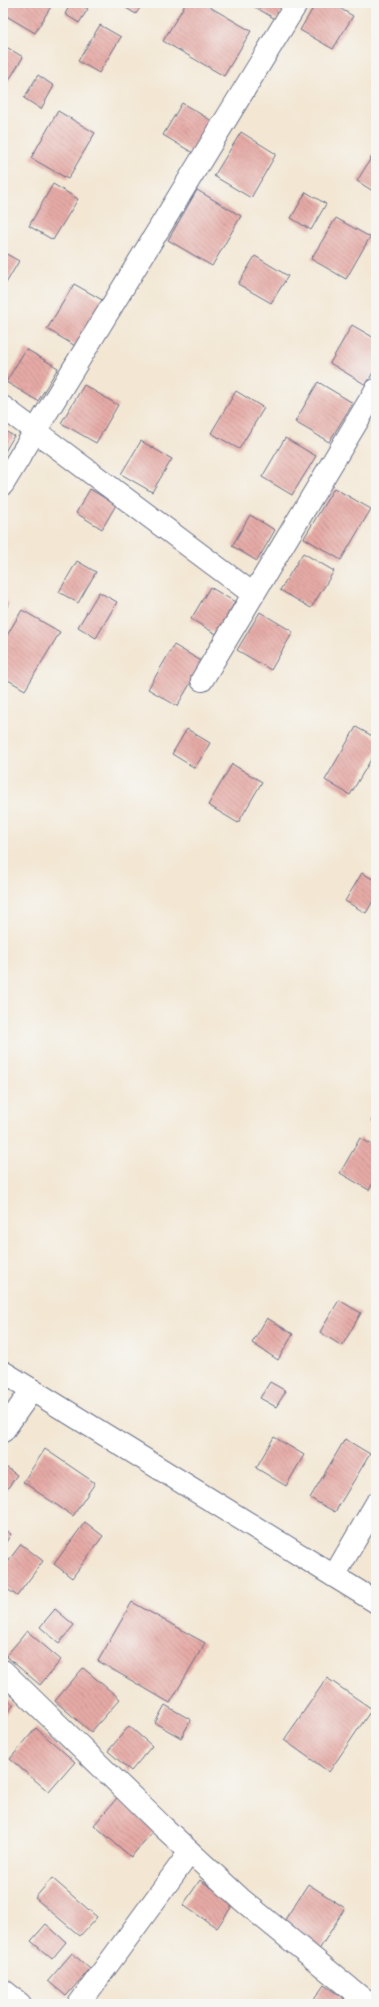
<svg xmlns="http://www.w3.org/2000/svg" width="379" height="2007" viewBox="0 0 379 2007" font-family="'Playpen Sans',sans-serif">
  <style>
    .building { fill: url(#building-back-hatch) }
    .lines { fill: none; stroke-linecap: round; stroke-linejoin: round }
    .minor-casing { stroke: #676f87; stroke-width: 24 }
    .major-casing { stroke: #676f87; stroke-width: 24 }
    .minor { stroke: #fff; stroke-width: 22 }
    .major { stroke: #fff; stroke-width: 22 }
  </style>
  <defs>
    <pattern id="building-back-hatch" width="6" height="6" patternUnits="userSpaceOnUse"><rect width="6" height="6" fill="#e6aaa6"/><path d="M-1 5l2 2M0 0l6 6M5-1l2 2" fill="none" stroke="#ba8b8a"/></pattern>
  </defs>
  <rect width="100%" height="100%" fill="#f6f6f2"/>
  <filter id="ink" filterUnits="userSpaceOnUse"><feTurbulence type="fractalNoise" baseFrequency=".025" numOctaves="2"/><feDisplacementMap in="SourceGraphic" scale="8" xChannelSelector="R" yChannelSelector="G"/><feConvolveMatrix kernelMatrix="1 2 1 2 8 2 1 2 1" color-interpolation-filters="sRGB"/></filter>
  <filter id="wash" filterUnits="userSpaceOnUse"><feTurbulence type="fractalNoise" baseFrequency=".012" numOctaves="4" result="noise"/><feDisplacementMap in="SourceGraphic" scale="16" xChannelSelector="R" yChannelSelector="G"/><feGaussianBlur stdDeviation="0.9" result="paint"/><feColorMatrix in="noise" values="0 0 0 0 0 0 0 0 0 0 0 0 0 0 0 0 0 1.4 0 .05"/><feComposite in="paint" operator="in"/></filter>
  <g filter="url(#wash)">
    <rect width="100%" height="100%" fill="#f3e7d4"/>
    <g id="blocks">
      <!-- building -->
      <g class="building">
        <path d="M3 3H53L35 33 3 14Z"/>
        <path d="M71 3H78L88 9 79 23 65 14Z"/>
        <path d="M118 3H143L136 14Z"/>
        <path d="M186 3H203L251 31 224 76 163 41Z"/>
        <path d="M248 3H287L277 20Z"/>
        <path d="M316 3H331L353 16 333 49 300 30Z"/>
        <path d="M100 25 121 37 99 73 78 61Z"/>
        <path d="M3 45 23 57 3 90Z"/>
        <path d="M38 75 54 86 41 109 24 98Z"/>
        <path d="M182 103 212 121 193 153 163 135Z"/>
        <path d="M58 111 95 133 68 179 31 158Z"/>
        <path d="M241 132 276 154 251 198 214 176Z"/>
        <path d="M376 150V193L357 181Z"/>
        <path d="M53 184 78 199 53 240 29 226Z"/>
        <path d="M197 190 241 216 212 266 168 240Z"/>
        <path d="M306 192 326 204 311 230 291 218Z"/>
        <path d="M336 218 370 237 346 279 311 259Z"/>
        <path d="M3 252 19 261 5 285 3 284Z"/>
        <path d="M255 256 288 276 271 303 238 284Z"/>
        <path d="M74 284 104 301 77 347 47 329Z"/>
        <path d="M352 325 376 339V367L366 385 330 363Z"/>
        <path d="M26 349 58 368 38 401 6 382Z"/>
        <path d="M318 382 353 403 329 442 295 422Z"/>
        <path d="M84 385 118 405 96 443 61 423Z"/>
        <path d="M236 391 264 408 239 449 211 433Z"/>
        <path d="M3 430 14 436 3 455Z"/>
        <path d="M285 438 316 456 292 495 262 477Z"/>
        <path d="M141 441 172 459 152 492 121 474Z"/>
        <path d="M334 488 371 509 341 560 304 538Z"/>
        <path d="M90 489 116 505 102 529 76 513Z"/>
        <path d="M250 515 275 530 257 561 232 546Z"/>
        <path d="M303 553 334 571 311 608 280 590Z"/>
        <path d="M77 561 96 572 78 603 59 592Z"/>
        <path d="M210 587 235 602 216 634 191 619Z"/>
        <path d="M99 592 117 602 96 638 78 627Z"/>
        <path d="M3 599 9 603 3 614Z"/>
        <path d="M22 610 60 632 25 690 3 677V642Z"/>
        <path d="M260 612 293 632 271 670 237 650Z"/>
        <path d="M174 645 203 662 177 706 148 689Z"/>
        <path d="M356 727 376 738V751L350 795 325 780Z"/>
        <path d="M187 729 210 743 195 768 172 754Z"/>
        <path d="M232 764 262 782 238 823 208 805Z"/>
        <path d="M362 873 376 881V896L366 913 345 901Z"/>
        <path d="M376 1112V1123L371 1121Z"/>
        <path d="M360 1138 376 1147V1178L369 1190 340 1173Z"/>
        <path d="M339 1300 361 1313 342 1346 320 1332Z"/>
        <path d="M267 1318 293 1334 278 1360 252 1343Z"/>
        <path d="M270 1382 286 1391 276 1407 260 1398Z"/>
        <path d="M274 1437 304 1455 286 1486 256 1468Z"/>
        <path d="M345 1439 370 1454 335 1512 310 1498Z"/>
        <path d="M45 1449 95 1483 73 1516 23 1482Z"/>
        <path d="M3 1465 17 1475 3 1495Z"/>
        <path d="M85 1522 103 1536 72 1578 54 1564Z"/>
        <path d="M3 1529 11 1534 3 1547Z"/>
        <path d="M21 1544 43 1561 17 1596 3 1586V1568Z"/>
        <path d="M132 1602 205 1643 170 1703 98 1661Z"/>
        <path d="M55 1609 74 1625 59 1643 40 1627Z"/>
        <path d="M27 1631 61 1660 40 1685 6 1656Z"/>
        <path d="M83 1668 120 1699 91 1732 55 1701Z"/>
        <path d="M327 1678 372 1709 329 1772 284 1740Z"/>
        <path d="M3 1696 14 1705 3 1717Z"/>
        <path d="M165 1705 191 1720 181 1738 155 1723Z"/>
        <path d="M129 1726 152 1746 131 1771 108 1751Z"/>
        <path d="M36 1728 75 1762 49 1792 10 1759Z"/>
        <path d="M117 1798 154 1830 131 1857 94 1825Z"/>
        <path d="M52 1878 97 1917 80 1936 35 1898Z"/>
        <path d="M200 1880 234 1903 217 1928 183 1905Z"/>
        <path d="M308 1884 345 1908 317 1953 279 1929Z"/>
        <path d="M46 1924 66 1942 52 1959 31 1941Z"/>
        <path d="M72 1953 90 1969 66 1996 48 1981Z"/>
        <path d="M324 1985 352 2004H311Z"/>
      </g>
    </g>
  </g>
  <g filter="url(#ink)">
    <use href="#blocks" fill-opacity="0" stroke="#676f87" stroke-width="1"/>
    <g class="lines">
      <!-- minor casing -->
      <g class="minor-casing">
        <g id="minor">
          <path d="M3 407 253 594"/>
          <path d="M3 484 297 3"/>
          <path d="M202 680 376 390"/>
          <path d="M3 1431 32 1390"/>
          <path d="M334 1576 376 1504"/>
          <path d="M3 1671 161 1825 242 1900 369 2004"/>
          <path d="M3 1990 20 2004"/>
          <path d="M79 2004 190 1852"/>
        </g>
      </g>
      <!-- major casing -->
      <g class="major-casing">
        <path id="major" d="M3 1372 376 1602"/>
      </g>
      <!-- minor -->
      <use href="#minor" class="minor"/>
      <!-- major -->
      <use href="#major" class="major"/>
    </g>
  </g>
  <!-- margin -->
  <rect width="379" height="2007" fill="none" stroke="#f6f6f2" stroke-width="16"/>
</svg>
